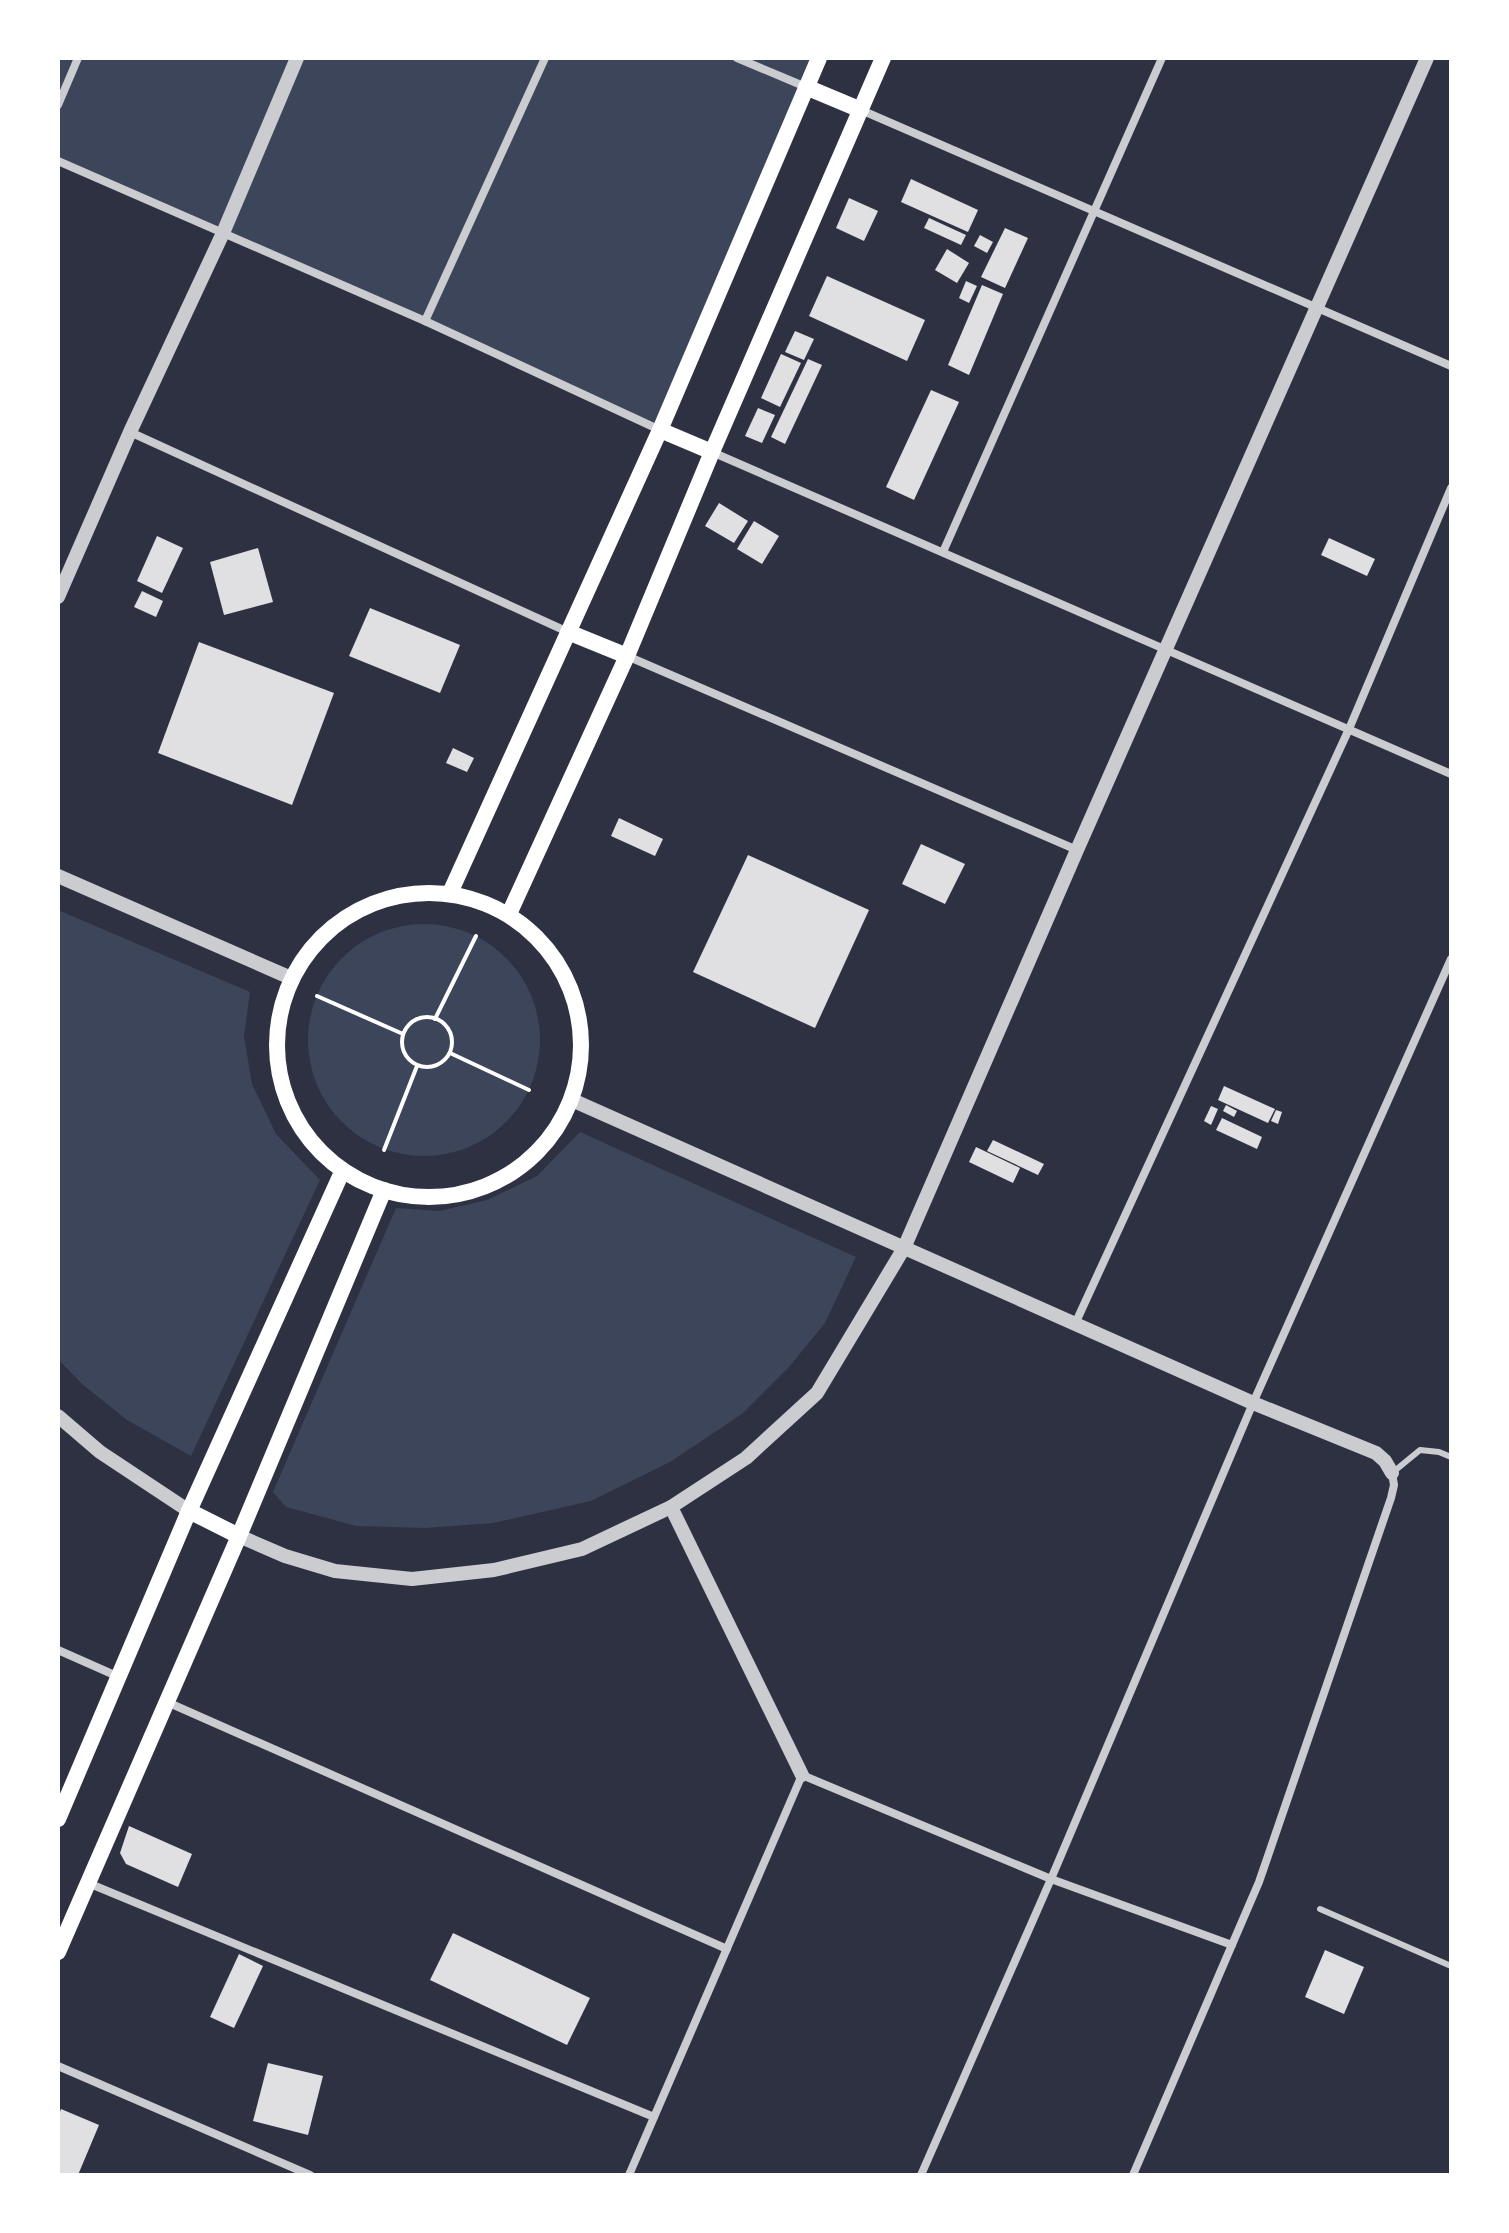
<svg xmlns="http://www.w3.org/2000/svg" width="1509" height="2233" viewBox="0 0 1509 2233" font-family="'Fira Sans',sans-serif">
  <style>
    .green { fill: #3c4559 }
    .building { fill: #e0e0e3 }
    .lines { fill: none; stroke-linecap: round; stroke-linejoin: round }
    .path { stroke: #fff; stroke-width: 4 }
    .service { stroke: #caccd0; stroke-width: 6 }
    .minor { stroke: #caccd0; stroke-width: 8 }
    .tertiary { stroke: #caccd0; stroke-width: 14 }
    .secondary { stroke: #fff; stroke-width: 16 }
  </style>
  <rect width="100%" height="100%" fill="#2d3142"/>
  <!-- green -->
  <g class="green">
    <path d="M58 58H819L660 430 58 161Z"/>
    <path d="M58 910 250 992 244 1036 252 1084 276 1134 320 1180 191 1456 127 1420 82 1384 58 1359Z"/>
    <circle cx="424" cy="1040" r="116"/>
    <path d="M580 1132 856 1257 825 1323 789 1367 742 1414 670 1462 591 1501 493 1523 426 1528 356 1526 286 1507 273 1492 396 1208 439 1211 487 1200 537 1176Z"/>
  </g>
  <!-- building -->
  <g class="building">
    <path d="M911 179 978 210 968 232 901 202Z"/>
    <path d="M849 198 878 211 864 241 836 228Z"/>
    <path d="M929 218 966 235 961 245 924 228Z"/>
    <path d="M1005 228 1028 238 1005 288 981 277Z"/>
    <path d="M980 235 993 242 987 253 974 246Z"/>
    <path d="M947 249 969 263 957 283 935 270Z"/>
    <path d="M827 276 925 320 907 361 809 316Z"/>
    <path d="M966 281 977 286 969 303 959 298Z"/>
    <path d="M982 285 1003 294 969 375 948 365Z"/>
    <path d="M795 331 814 339 804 360 785 352Z"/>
    <path d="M781 354 801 363 780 407 761 398Z"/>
    <path d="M808 359 822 365 785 444 771 437Z"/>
    <path d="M931 390 959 402 914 500 886 487Z"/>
    <path d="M758 408 775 415 762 443 745 436Z"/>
    <path d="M719 503 748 521 734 543 705 526Z"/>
    <path d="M754 521 779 536 762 564 737 549Z"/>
    <path d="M157 536 183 548 162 593 137 581Z"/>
    <path d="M1329 538 1375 559 1367 576 1321 555Z"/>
    <path d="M258 548 273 602 224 615 210 562Z"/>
    <path d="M142 591 163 601 156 617 134 607Z"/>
    <path d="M370 608 460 645 440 693 349 656Z"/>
    <path d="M199 642 334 693 292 805 158 753Z"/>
    <path d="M453 748 474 758 467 772 446 763Z"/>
    <path d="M619 818 663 839 655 856 611 836Z"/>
    <path d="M921 844 965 864 945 904 902 884Z"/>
    <path d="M748 855 869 910 815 1028 693 972Z"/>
    <path d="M1224 1086 1275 1109 1268 1123 1218 1100Z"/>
    <path d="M1226 1105 1237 1111 1234 1117 1223 1111Z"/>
    <path d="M1211 1106 1218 1109 1211 1125 1204 1121Z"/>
    <path d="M1276 1110 1282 1112 1278 1124 1271 1121Z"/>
    <path d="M1222 1118 1262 1137 1257 1149 1216 1130Z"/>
    <path d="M993 1140 1044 1164 1038 1175 987 1151Z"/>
    <path d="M976 1147 1020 1168 1013 1183 969 1162Z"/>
    <path d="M129 1826 192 1854 178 1887 126 1864 120 1853Z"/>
    <path d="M453 1933 590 1998 567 2045 430 1980Z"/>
    <path d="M1325 1950 1364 1967 1344 2014 1305 1997Z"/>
    <path d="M239 1954 263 1966 234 2028 210 2017Z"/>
    <path d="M268 2063 323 2076 308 2135 253 2121Z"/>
    <path d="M61 2109 99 2125 78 2175H58V2117Z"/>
  </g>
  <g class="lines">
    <!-- path -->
    <g class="path">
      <path d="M317 996 403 1034"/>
      <circle cx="427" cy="1042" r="25"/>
      <path d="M435 1019 476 936"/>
      <path d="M450 1053 529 1090"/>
      <path d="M384 1150 417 1066"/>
    </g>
    <!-- service -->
    <g class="service">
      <path d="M1392 1473 1420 1450 1439 1452 1451 1457"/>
      <path d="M1320 1909 1451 1966"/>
    </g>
    <!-- minor -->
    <g class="minor">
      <path d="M737 58 806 87"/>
      <path d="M58 105 78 58"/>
      <path d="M861 110 1451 366"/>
      <path d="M58 161 425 321 660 430"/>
      <path d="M425 321 545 58"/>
      <path d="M130 432 568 632"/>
      <path d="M712 452 1451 774"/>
      <path d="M943 552 1162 58"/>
      <path d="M627 656 1077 850"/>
      <path d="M1075 1324 1349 729 1451 488"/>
      <path d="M58 1650 119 1677"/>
      <path d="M167 1702 727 1949"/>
      <path d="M88 1883 654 2117"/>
      <path d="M58 2066 310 2175"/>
      <path d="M629 2175 802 1775 1051 1879 1232 1945"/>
      <path d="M921 2175 1051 1879 1253 1403 1451 959"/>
      <path d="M1133 2175 1259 1882 1391 1498 1394 1485 1392 1473"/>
    </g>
    <!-- tertiary -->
    <g class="tertiary">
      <path d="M58 597 130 432 223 233 297 58"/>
      <path d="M58 876 291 978"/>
      <path d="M572 1100 1253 1403 1376 1453 1385 1461 1392 1473"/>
      <path d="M58 1416 100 1452 189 1511"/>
      <path d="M671 1507 802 1775"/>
      <path d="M239 1536 285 1556 335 1571 412 1579 494 1570 582 1549 671 1507 746 1458 817 1393 904 1248 1077 850 1427 58"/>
    </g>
    <!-- secondary -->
    <g class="secondary">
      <path d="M806 87 861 110"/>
      <path d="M660 430 712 452"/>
      <path d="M568 632 627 656"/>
      <path d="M450 893 660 430 819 58"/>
      <circle cx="429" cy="1045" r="152"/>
      <path d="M509 914 627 656 712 452 883 58"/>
      <path d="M189 1511 239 1536"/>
      <path d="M58 1819 189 1511 342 1172"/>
      <path d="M58 1952 239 1536 384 1190"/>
    </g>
  </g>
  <!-- border -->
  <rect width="1509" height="2233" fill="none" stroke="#ffffff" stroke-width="120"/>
</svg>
